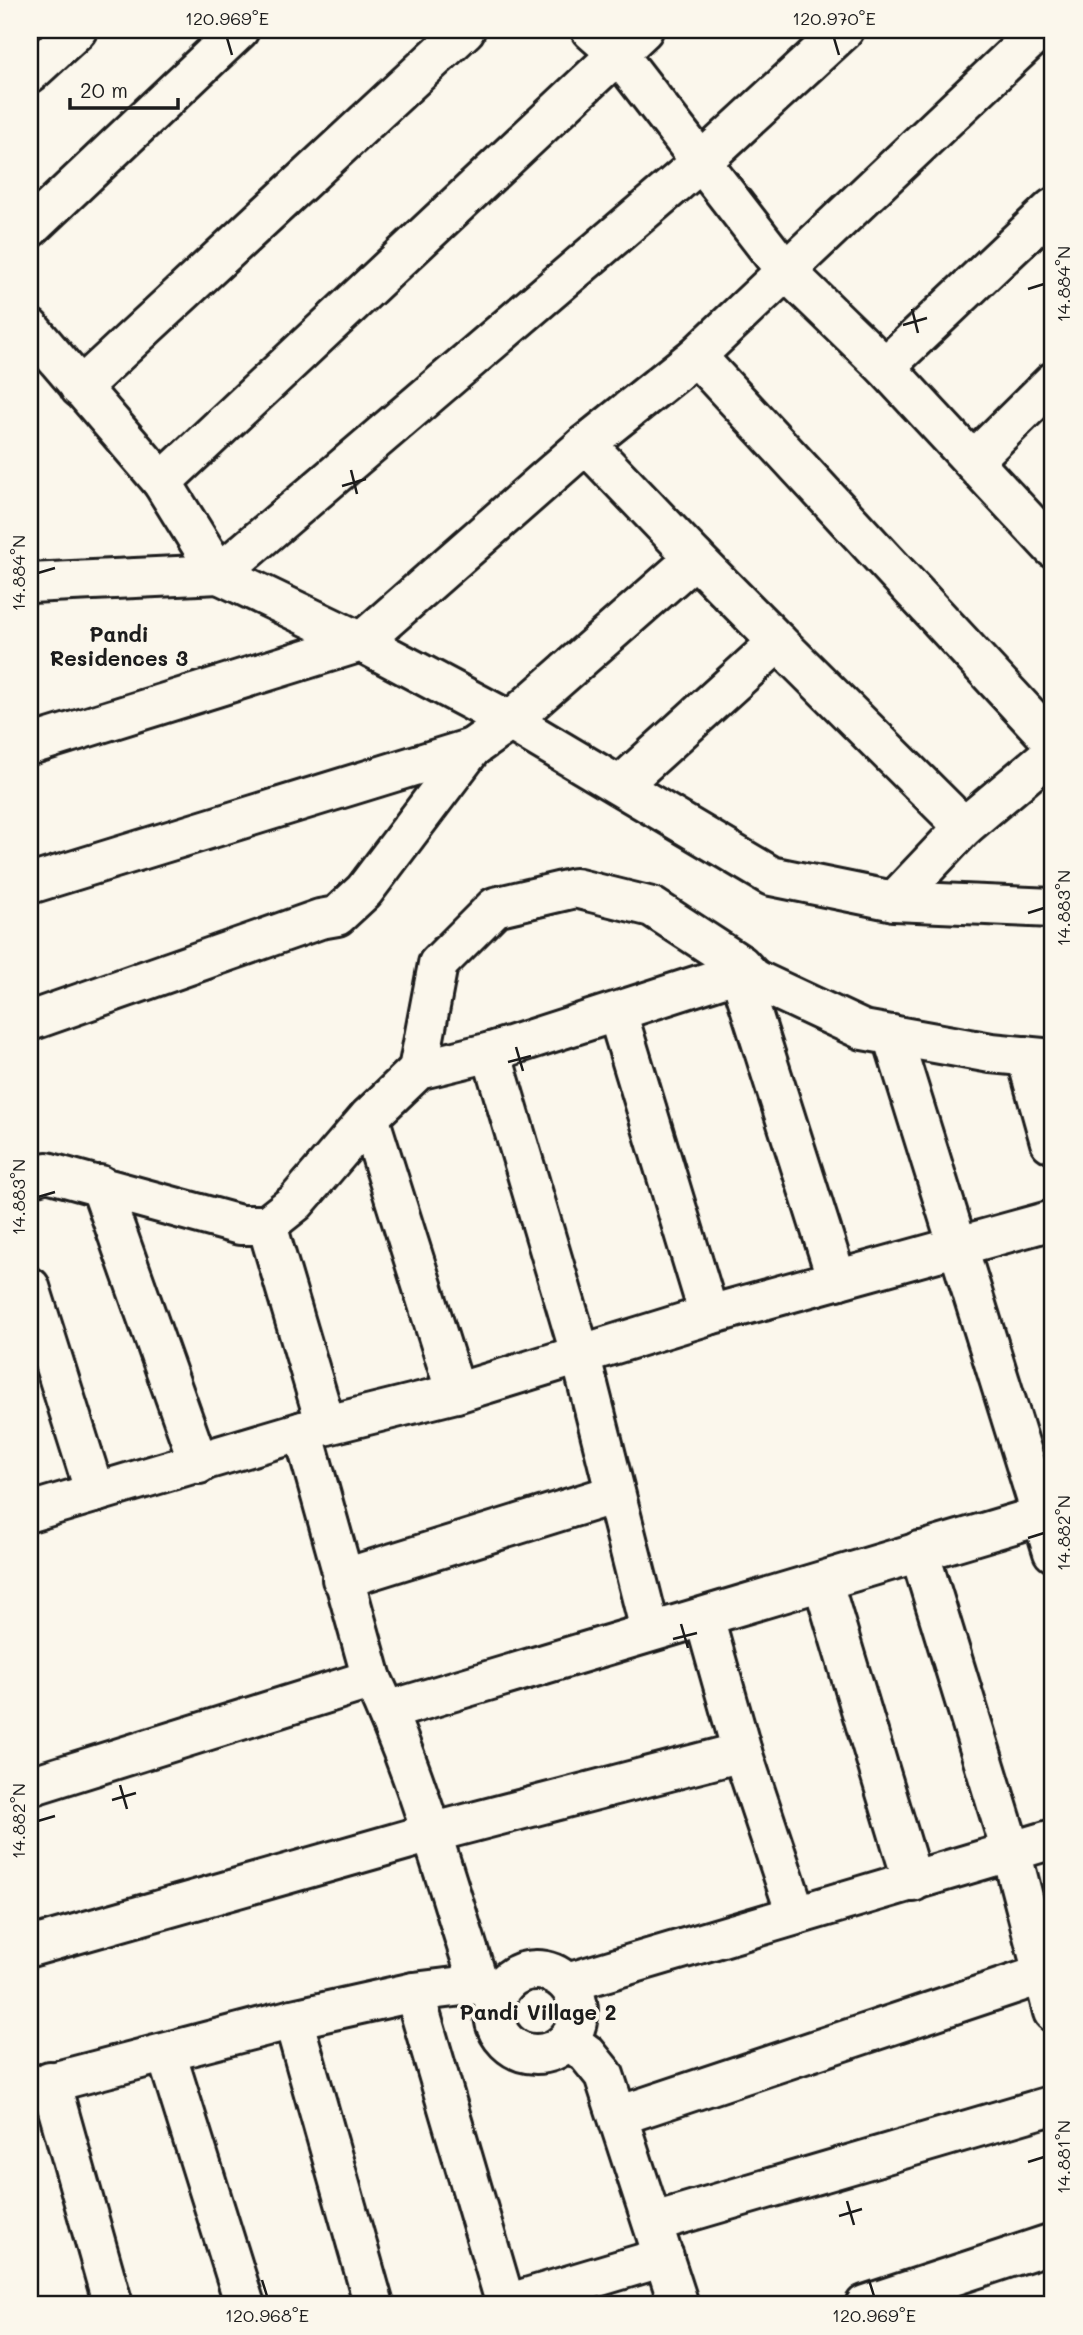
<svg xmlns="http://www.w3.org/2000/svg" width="1083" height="2335" viewBox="0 0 1083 2335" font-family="Mali,sans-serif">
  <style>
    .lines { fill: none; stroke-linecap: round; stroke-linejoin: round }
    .minor-casing { stroke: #1c1c1c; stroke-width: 44 }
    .minor { stroke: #fbf7ec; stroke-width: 38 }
    .ticks { fill: none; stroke: #1c1c1c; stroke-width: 2.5 }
    .labels { text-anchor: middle; stroke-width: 7; stroke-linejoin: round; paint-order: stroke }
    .neighbourhood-label { font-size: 21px; font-weight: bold; fill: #1c1c1c; stroke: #fbf7ec }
    .neatline { fill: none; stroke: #1c1c1c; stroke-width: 2.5 }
    .ticks-label { font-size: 18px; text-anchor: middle; fill: #1c1c1c }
  </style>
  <rect width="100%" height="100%" fill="#fbf7ec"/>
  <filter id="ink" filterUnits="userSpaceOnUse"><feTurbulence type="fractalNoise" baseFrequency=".0143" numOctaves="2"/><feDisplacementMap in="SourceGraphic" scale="14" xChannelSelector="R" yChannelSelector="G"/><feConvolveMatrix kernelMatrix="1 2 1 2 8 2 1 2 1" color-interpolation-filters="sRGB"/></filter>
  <g filter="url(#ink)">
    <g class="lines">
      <!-- minor casing -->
      <g class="minor-casing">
        <g id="minor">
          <path d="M591 30 617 53 784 269 885 367 1053 548"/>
          <path d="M30 73 77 30"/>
          <path d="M30 228 239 30"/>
          <path d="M30 328 162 482 219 574 361 642 510 721 771 876 894 901 1053 908"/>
          <path d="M696 356 1053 742"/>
          <path d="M885 367 1053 208"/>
          <path d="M80 388 465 30"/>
          <path d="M974 460 1053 382"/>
          <path d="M162 482 643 30"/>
          <path d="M30 583 219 574 701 162 844 30"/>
          <path d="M778 642 964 827"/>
          <path d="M30 745 361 642 586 444 696 356 1040 30"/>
          <path d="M621 785 778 642 695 558"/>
          <path d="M30 884 472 748"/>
          <path d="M894 901 964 827 1053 752"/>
          <path d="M739 972 837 1280"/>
          <path d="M617 1012 709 1315"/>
          <path d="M30 1021 320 919 337 916 364 891 472 748 510 721 695 558 586 444"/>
          <path d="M892 1035 1053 1552"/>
          <path d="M491 1052 580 1353 650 1630"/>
          <path d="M1026 1056 1050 1142"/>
          <path d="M418 1070 438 964 495 907 575 888 652 907 741 965 752 977"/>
          <path d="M369 1117 456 1393"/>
          <path d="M30 1177 47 1172 240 1225H267L326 1425"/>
          <path d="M100 1185 199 1464"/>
          <path d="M267 1225 296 1202 369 1117 418 1070 491 1052 739 972 863 1030 991 1053 1053 1059"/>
          <path d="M30 1287 95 1493"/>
          <path d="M303 1431 372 1679C418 1776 446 1882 479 1984"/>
          <path d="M30 1512 303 1431 456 1393 709 1315 1053 1220"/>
          <path d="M919 1551 1011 1851 1053 2012"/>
          <path d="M342 1579 615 1494"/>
          <path d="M823 1583 913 1882"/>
          <path d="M704 1617 742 1752 796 1914"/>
          <path d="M387 1711 1053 1512"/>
          <path d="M30 1786 372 1679"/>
          <path d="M30 1947 431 1833 742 1752"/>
          <circle cx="536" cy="2012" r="42"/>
          <path d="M567 1983 1053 1839"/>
          <path d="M414 1992 506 2305"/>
          <path d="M293 2019 374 2305"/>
          <path d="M568 2040 587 2054 604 2075 679 2305"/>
          <path d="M166 2053 245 2305"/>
          <path d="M50 2081 113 2305"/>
          <path d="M30 2088 293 2019 414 1992 479 1984 496 1996"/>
          <path d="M618 2116 1053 1971"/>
          <path d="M654 2222 1053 2105"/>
          <path d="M503 2305 664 2257"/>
          <path d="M865 2305 1053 2243"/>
        </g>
      </g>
      <!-- minor -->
      <use href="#minor" class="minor"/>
    </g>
  </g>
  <!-- ticks -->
  <path class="ticks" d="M227 38 232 55M834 38 839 55M1028 289 1044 284M912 309 918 333M903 325 927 318M351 470 357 494M342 486 366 479M38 573 55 568M1028 913 1044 908M516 1047 523 1071M508 1062 531 1056M38 1197 55 1192M1028 1538 1044 1533M681 1624 688 1648M673 1639 697 1633M120 1785 127 1809M112 1800 136 1793M38 1821 55 1816M1028 2162 1044 2157M847 2201 854 2225M839 2216 862 2209M262 2280 267 2296M869 2280 874 2296"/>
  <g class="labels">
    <!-- neighbourhood labels -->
    <g class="neighbourhood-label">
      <text x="119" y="642">Pandi<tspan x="119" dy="24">Residences 3</tspan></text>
      <text x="538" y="2020">Pandi Village 2</text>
    </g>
  </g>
  <!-- margin -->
  <rect width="1083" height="2335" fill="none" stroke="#fbf7ec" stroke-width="77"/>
  <!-- scale -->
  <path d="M70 98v10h108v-10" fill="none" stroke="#1c1c1c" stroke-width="3.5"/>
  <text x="80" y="98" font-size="21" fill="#1c1c1c" stroke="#fbf7ec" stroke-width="5" paint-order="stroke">20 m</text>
  <rect x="38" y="38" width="1006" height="2258" class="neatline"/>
  <g class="ticks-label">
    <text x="227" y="25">120.969°E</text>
    <text x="834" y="25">120.970°E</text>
    <text transform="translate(1064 284) rotate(-90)" y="6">14.884°N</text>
    <text transform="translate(19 573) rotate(-90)" y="6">14.884°N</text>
    <text transform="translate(1064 908) rotate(-90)" y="6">14.883°N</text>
    <text transform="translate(19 1197) rotate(-90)" y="6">14.883°N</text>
    <text transform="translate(1064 1533) rotate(-90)" y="6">14.882°N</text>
    <text transform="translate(19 1821) rotate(-90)" y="6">14.882°N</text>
    <text transform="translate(1064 2157) rotate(-90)" y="6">14.881°N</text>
    <text x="267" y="2322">120.968°E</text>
    <text x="874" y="2322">120.969°E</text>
  </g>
</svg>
